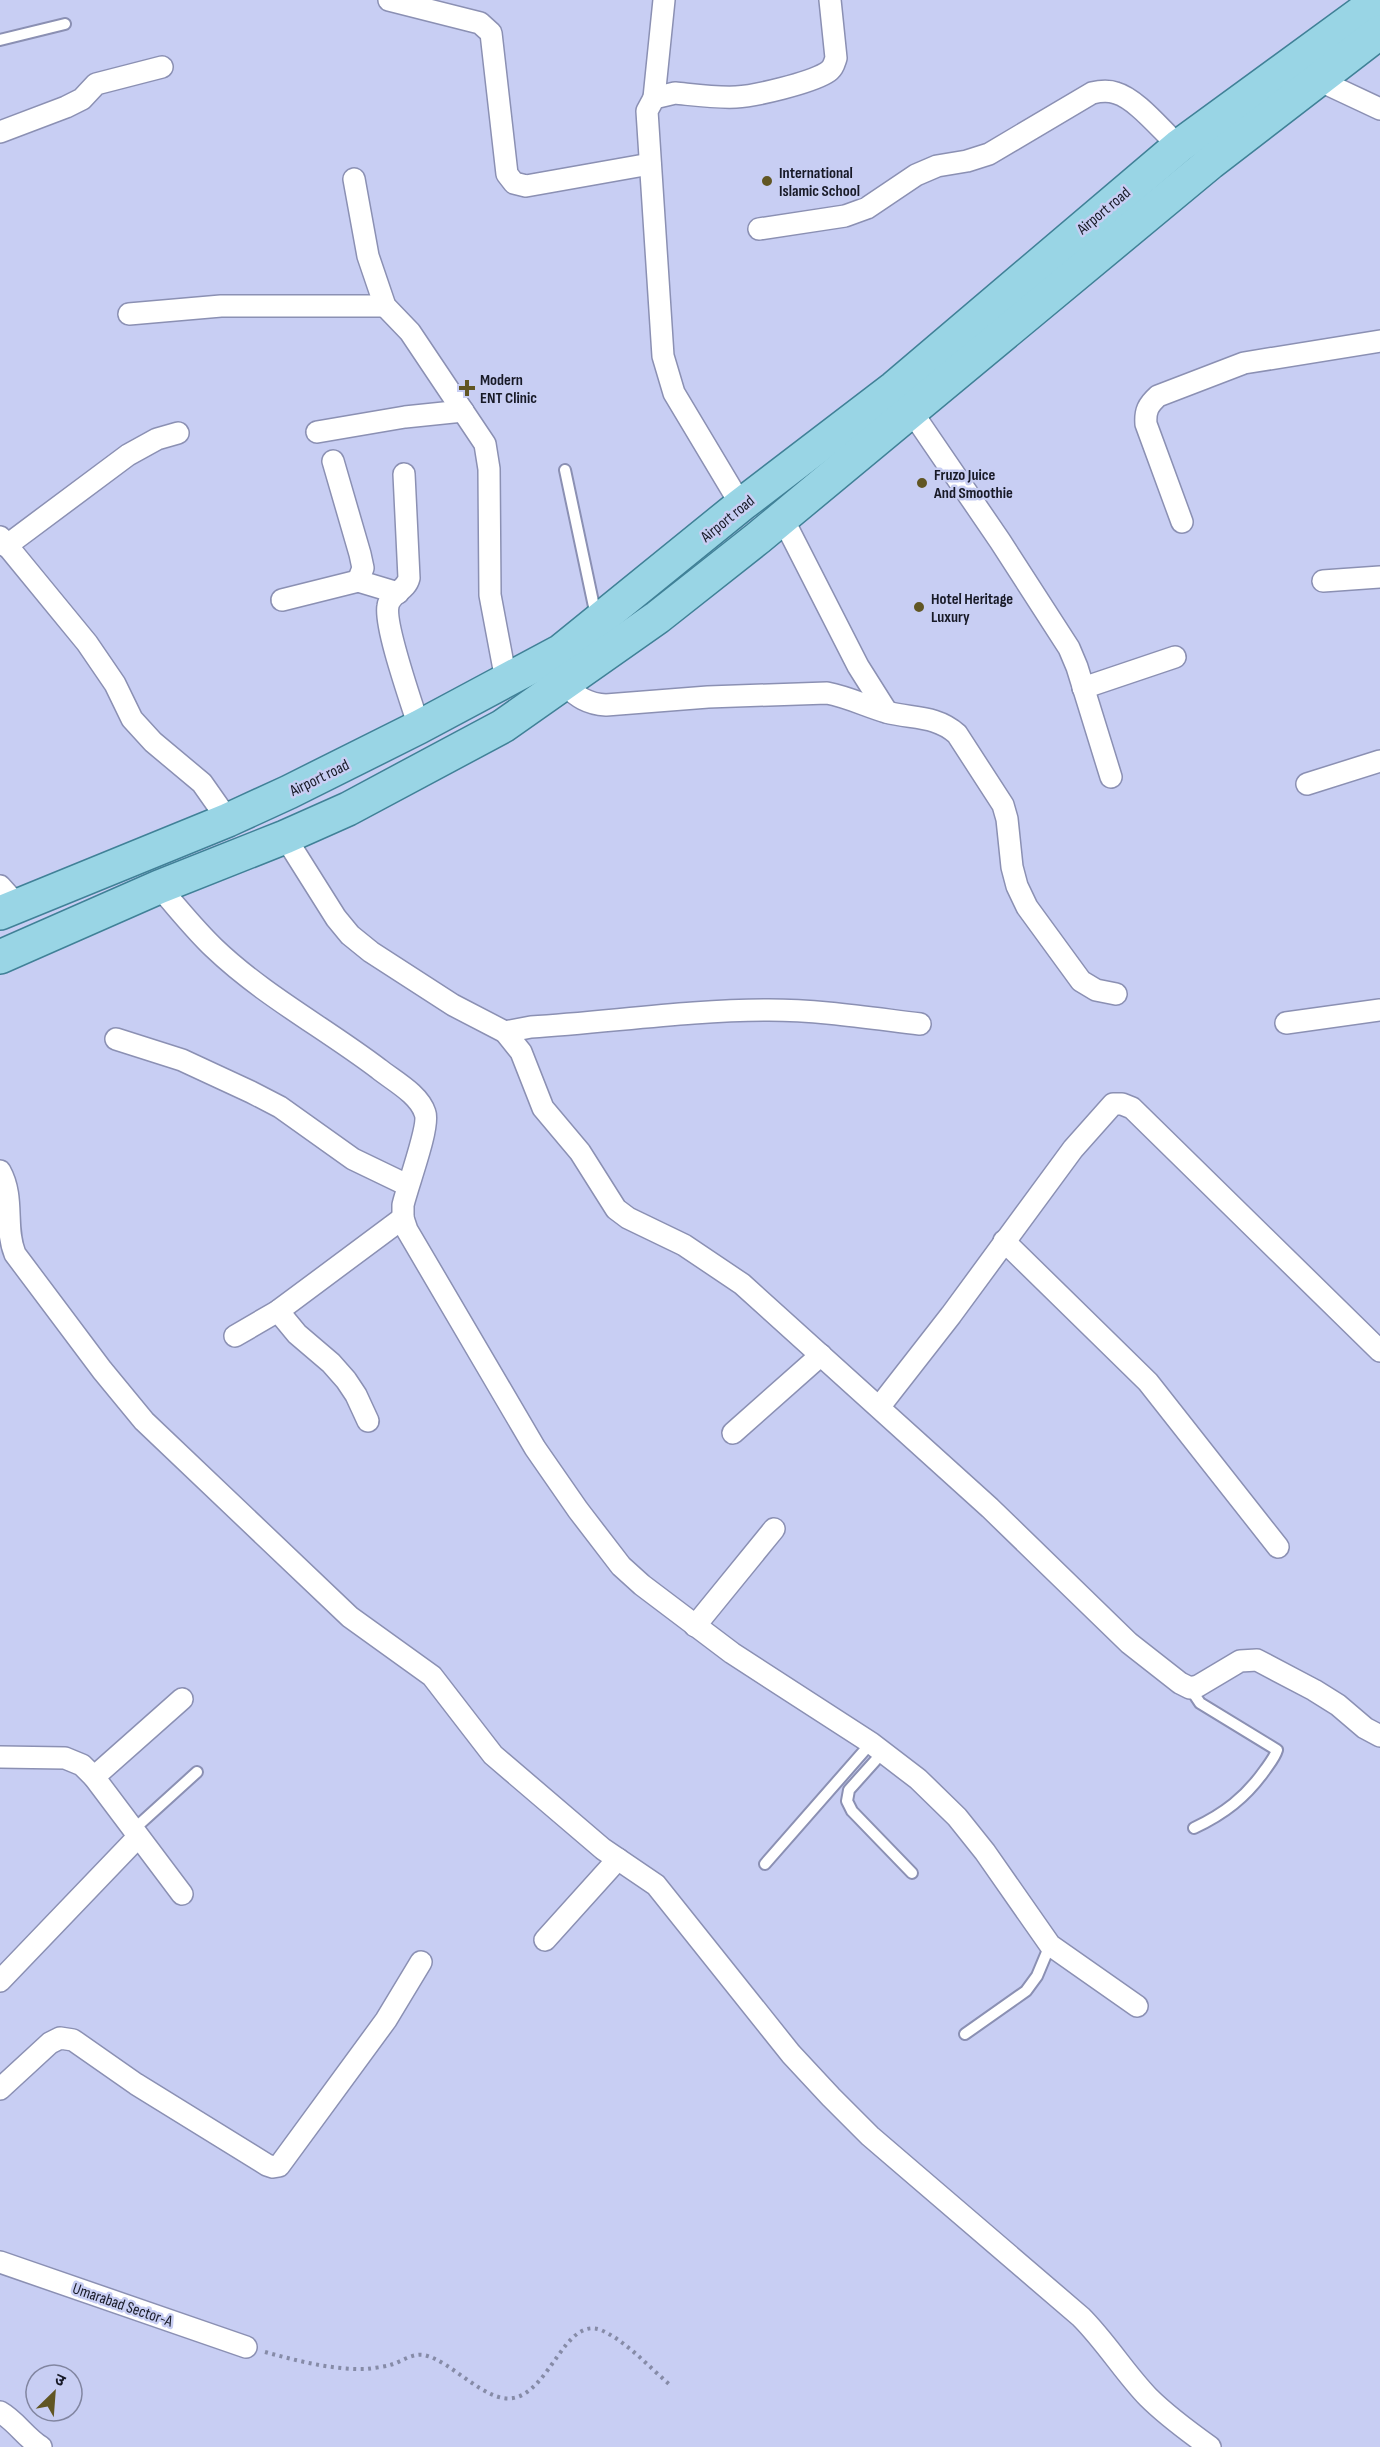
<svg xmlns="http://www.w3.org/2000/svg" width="1380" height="2447" viewBox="0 0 1380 2447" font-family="'Sofia Sans Condensed','Noto Sans Devanagari',sans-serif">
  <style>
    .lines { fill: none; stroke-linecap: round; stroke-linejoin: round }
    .lane-casing { stroke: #8b90b3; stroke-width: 14 }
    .street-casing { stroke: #8b90b3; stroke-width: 24 }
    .primary-casing { stroke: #408197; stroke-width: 36 }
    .path { stroke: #868ba7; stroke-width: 4; stroke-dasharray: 3 4.5; stroke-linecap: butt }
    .lane { stroke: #fff; stroke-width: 10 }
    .street { stroke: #fff; stroke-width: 21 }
    .primary { stroke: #99d5e5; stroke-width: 33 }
    .poi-dot { fill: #615623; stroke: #c8cef3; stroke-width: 2 }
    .labels { text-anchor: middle; stroke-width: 5; stroke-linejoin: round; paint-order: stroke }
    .poi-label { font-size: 16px; font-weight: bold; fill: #181a27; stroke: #c8cef3; text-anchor: start }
    .street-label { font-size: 16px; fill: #181a27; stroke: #c8cef3 }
  </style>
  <rect width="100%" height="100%" fill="#c8cef3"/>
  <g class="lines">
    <!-- lane casing -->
    <g class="lane-casing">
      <g id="lane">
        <path d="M0 40 65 24"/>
        <path d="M565 470 596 616"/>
        <path d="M1190 1688 1200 1703 1277 1750C1275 1757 1270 1763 1265 1770 1246 1797 1224 1814 1194 1828"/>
        <path d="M883 1752 849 1790 847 1801 852 1811 912 1873"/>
        <path d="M133 1830 197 1772"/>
        <path d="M765 1864 871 1743"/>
        <path d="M965 2034 1026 1991 1037 1976 1050 1945"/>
      </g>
    </g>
    <!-- street casing -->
    <g class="street-casing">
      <g id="street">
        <path d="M389 0 480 23 491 33 507 174 514 183 526 186 650 164"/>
        <path d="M1316 79 1380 109"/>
        <path d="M654 98 664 0"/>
        <path d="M0 132 66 107 82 99 96 84 162 67"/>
        <path d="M354 179 368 256 385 306 410 332 485 444 489 469 490 595 506 680"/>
        <path d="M759 229 845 216 867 208 916 175 937 166 967 161 989 154 1092 93C1100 91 1108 90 1116 93 1137 99 1162 131 1179 146"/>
        <path d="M129 314 221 306H385"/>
        <path d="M905 402 1000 541 1069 648 1077 667 1111 777"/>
        <path d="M317 432 405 417 463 411"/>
        <path d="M333 461 360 554 363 568 358 581"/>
        <path d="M404 474 409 578C406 591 390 593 388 606 384 626 412 704 419 727"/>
        <path d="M741 505 674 393 663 356 647 111 654 98 675 93C695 95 716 98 736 97 756 96 809 83 826 73 833 69 834 64 836 58L830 0"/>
        <path d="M782 517 858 666 887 712"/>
        <path d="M1182 522 1146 424C1145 411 1148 405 1158 396L1244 363 1380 341"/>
        <path d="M0 537 87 643 115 684 132 719 153 742 202 783 228 820"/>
        <path d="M6 546 128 455 157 439 178 433"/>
        <path d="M1323 581 1380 577"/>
        <path d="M282 600 358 581 398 593"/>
        <path d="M563 684C578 697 587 704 606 705L708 697 827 693C848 697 866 706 886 712 912 719 936 715 957 734L1003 805 1007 819 1012 867 1017 886 1027 907 1081 981 1096 990 1116 994"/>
        <path d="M1083 688 1175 657"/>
        <path d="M1307 784 1380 761"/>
        <path d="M285 837 336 918 350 935 371 952 453 1005 505 1032 521 1052 543 1108 580 1152 616 1209 628 1218 684 1245 742 1284 990 1508 1129 1643 1180 1683 1190 1688 1198 1686 1240 1661 1257 1660 1314 1690 1338 1705 1365 1728 1380 1736"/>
        <path d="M0 886 18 906"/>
        <path d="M159 887C177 907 194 929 214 948 263 995 325 1028 379 1069 394 1081 419 1094 425 1113 430 1126 407 1187 403 1205V1218L407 1230 535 1448 578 1510 621 1566 642 1585 732 1653 871 1743 918 1779 957 1817 985 1852 1050 1945 1137 2006"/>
        <path d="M1286 1023 1380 1010"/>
        <path d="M505 1032 531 1027C610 1022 690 1010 769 1010 820 1010 870 1018 920 1024"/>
        <path d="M116 1039 182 1060 251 1092 280 1107 353 1159 407 1185"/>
        <path d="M0 1171C15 1198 4 1227 15 1254L102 1370 144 1421 350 1617 432 1676 493 1755 603 1849 656 1885 791 2054 831 2097 870 2136 1081 2317C1106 2342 1124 2372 1148 2397 1167 2416 1189 2432 1210 2447"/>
        <path d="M1004 1241 1148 1382 1278 1547"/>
        <path d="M278 1311 297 1334 331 1363 346 1380 356 1395 368 1421"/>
        <path d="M235 1336 278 1311 403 1218"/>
        <path d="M880 1406 951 1315 1073 1149 1113 1104H1122L1132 1108 1380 1351"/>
        <path d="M733 1433 821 1355"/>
        <path d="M695 1626 774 1529"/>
        <path d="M0 1757 65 1758 82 1765 94 1777 182 1894"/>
        <path d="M94 1777 182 1699"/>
        <path d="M545 1940 618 1859"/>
        <path d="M0 1981 138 1837"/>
        <path d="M0 2089 50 2043 60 2038 73 2040 136 2084 267 2165 273 2167 279 2166 386 2020 421 1962"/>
        <path d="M0 2262 246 2347"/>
        <path d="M0 2412C16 2421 25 2437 41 2447"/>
      </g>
    </g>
    <!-- primary casing -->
    <g class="primary-casing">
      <g id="primary">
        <path d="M0 913 228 820 289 792 419 727 561 651 741 505 894 388 1179 146 1379 0"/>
        <path d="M0 957 159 887 285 837 348 809 503 726 658 617 758 538 1210 163 1380 32"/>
      </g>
    </g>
    <!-- path -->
    <path class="path" d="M265 2352C298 2361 332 2370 367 2369 374 2368 383 2367 390 2365 401 2362 412 2353 424 2355 452 2361 485 2403 513 2398 550 2392 565 2316 601 2330 626 2341 648 2366 669 2384"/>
    <!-- lane -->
    <use href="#lane" class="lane"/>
    <!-- street -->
    <use href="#street" class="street"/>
    <!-- primary -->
    <use href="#primary" class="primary"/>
  </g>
  <!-- markers -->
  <g class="poi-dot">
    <circle cx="767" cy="181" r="6"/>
    <path d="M464 379h6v6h6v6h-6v6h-6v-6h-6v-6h6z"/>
    <circle cx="922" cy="483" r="6"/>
    <circle cx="919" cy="607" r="6"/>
  </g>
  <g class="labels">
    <!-- poi labels -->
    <g class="poi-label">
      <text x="779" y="178">International<tspan x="779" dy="18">Islamic School</tspan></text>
      <text x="480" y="385">Modern<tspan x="480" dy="18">ENT Clinic</tspan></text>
      <text x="934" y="480">Fruzo Juice<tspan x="934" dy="18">And Smoothie</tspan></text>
      <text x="931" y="604">Hotel Heritage<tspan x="931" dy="18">Luxury</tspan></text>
    </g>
    <!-- street labels -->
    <g class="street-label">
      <text transform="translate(1103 210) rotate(-40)" y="6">Airport road</text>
      <text transform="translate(727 518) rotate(-39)" y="6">Airport road</text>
      <text transform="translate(319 777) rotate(-26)" y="6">Airport road</text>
      <text transform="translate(123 2304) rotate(19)" y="6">Umarabad Sector-A</text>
    </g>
  </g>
  <!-- north arrow -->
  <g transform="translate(54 2393) rotate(25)"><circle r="28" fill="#c8cef3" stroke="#8286a1" stroke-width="1.5"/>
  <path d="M0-4.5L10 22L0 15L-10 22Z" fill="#615623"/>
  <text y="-9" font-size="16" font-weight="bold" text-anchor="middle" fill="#181a27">उ</text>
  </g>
</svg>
